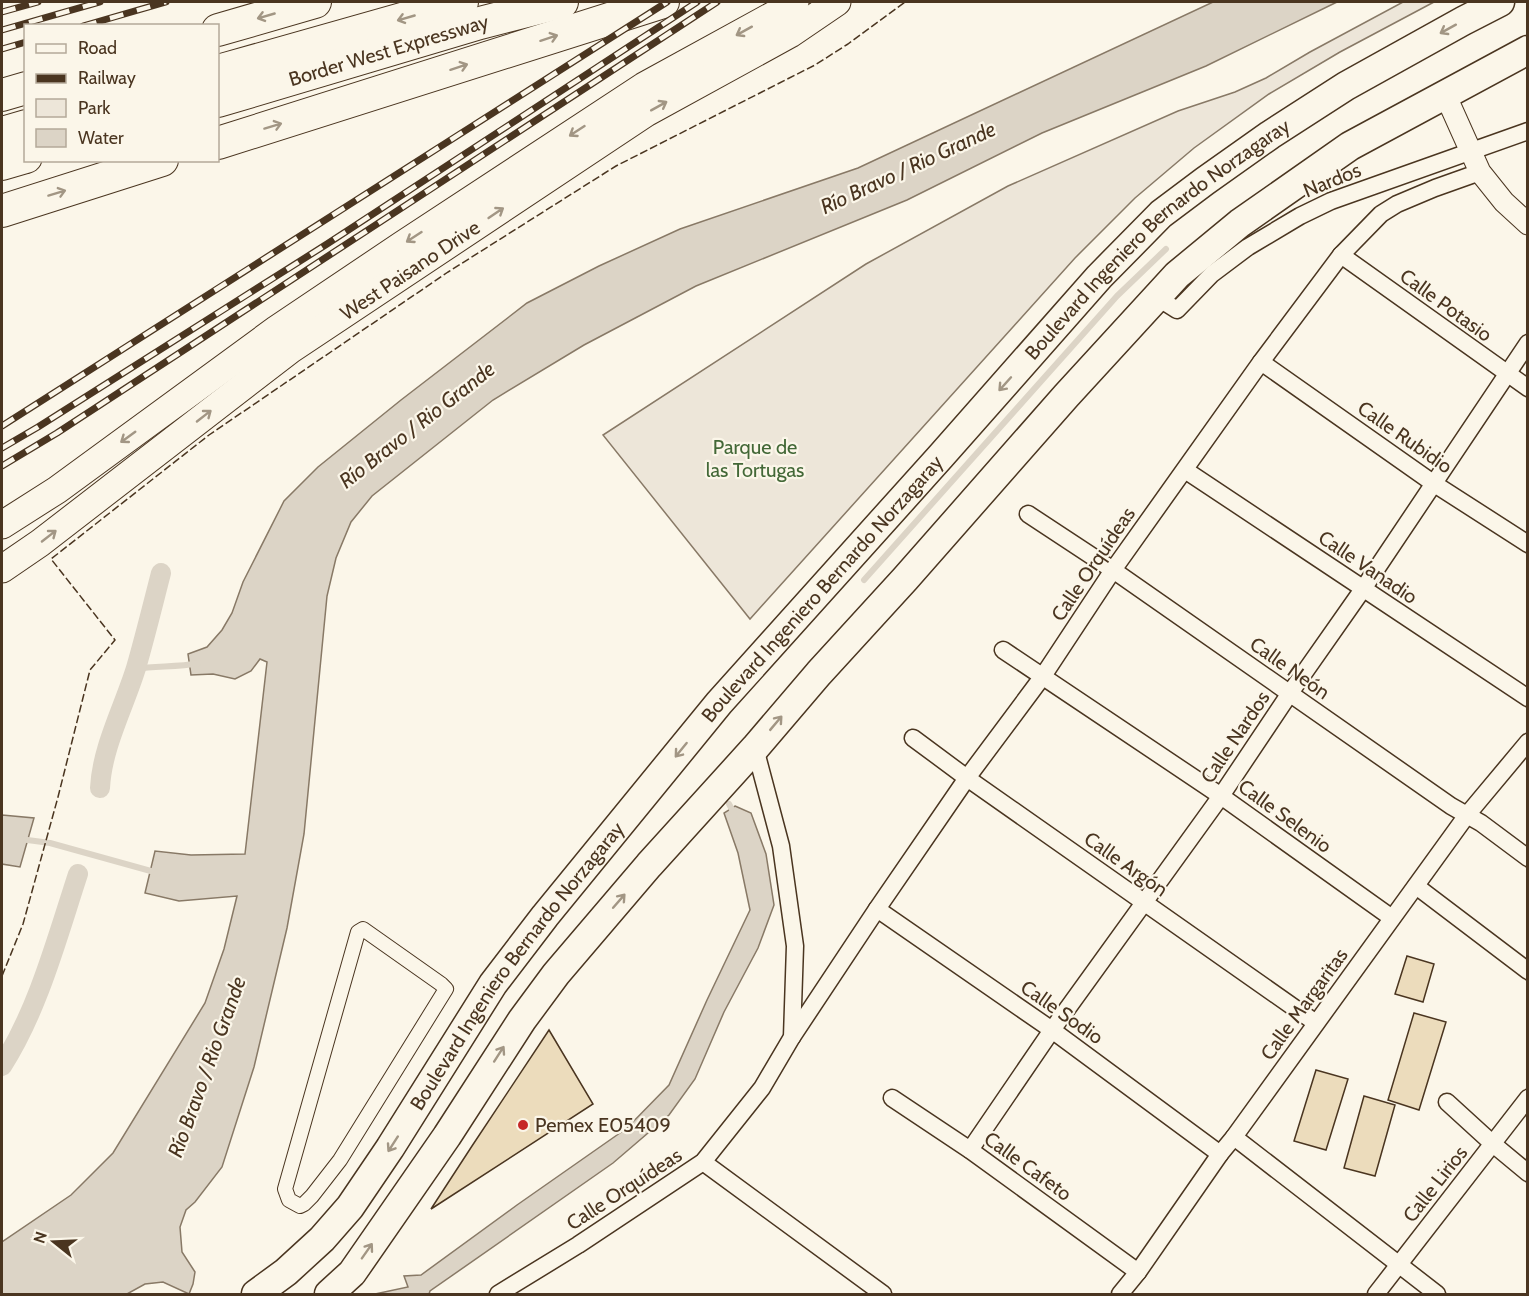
<svg xmlns="http://www.w3.org/2000/svg" width="1529" height="1296" viewBox="0 0 1529 1296" font-family="Cabin,sans-serif">
  <style>
    .green { fill: #ede6d9; stroke: #887966; stroke-width: 1.5 }
    .water { fill: #dcd4c6; stroke: #887966; stroke-width: 1.5 }
    .lines { fill: none; stroke-linecap: round; stroke-linejoin: round }
    .stream { stroke: #dcd4c6; stroke-width: 6 }
    .canal { stroke: #dcd4c6; stroke-width: 20 }
    .building { fill: #ecdcbc; stroke: #4a3520; stroke-width: 1.5 }
    .pedestrian-casing { stroke: #4a3520; stroke-width: 16 }
    .minor-casing { stroke: #4a3520; stroke-width: 19 }
    .tertiary-casing { stroke: #4a3520; stroke-width: 23 }
    .primary-casing { stroke: #4a3520; stroke-width: 29 }
    .trunk-casing { stroke: #4a3520; stroke-width: 31 }
    .motorway-casing { stroke: #4a3520; stroke-width: 34 }
    .pedestrian { stroke: #fbf6e9; stroke-width: 14 }
    .minor { stroke: #fbf6e9; stroke-width: 16 }
    .tertiary { stroke: #fbf6e9; stroke-width: 21 }
    .primary { stroke: #fbf6e9; stroke-width: 27 }
    .trunk { stroke: #fbf6e9; stroke-width: 28 }
    .motorway { stroke: #fbf6e9; stroke-width: 32 }
    .rail-casing { stroke: #4a3520; stroke-width: 7 }
    .rail { stroke: #fbf6e9; stroke-width: 4.5; stroke-dasharray: 14; stroke-linecap: butt }
    .fence { stroke: #4a3520; stroke-width: 1.5; stroke-dasharray: 8 3; stroke-linecap: butt }
    .oneway { stroke: #a29684 }
    .poi-dot { fill: #c62828; stroke: #fbf6e9; stroke-width: 2 }
    .labels { text-anchor: middle; stroke-width: 4.5; stroke-linejoin: round; paint-order: stroke }
    .street-label { font-size: 20px; fill: #4a3520; stroke: #fbf6e9 }
    .park-label { font-size: 20px; fill: #436837; stroke: #fbf6e9 }
    .poi-label { font-size: 20px; fill: #4a3520; stroke: #fbf6e9; text-anchor: start }
    .water-label { font-size: 21px; font-style: italic; fill: #4a3520; stroke: #fbf6e9 }
  </style>
  <rect width="100%" height="100%" fill="#fbf6e9"/>
  <!-- green -->
  <path class="green" d="M1403 2H1434L1340 52 1269 94 1194 148 1135 198 1075 258 750 619 603 435 866 264 1008 186 1178 111 1235 92 1266 78 1310 52Z"/>
  <!-- water -->
  <g class="water">
    <path d="M1213 2H1337L1206 66 1042 133 907 200 696 286 584 345 493 400 372 496 351 522 336 558 327 596 304 834 287 928 254 1067 222 1167 195 1202 186 1210 180 1227 182 1252 195 1272 193 1284 189 1294 163 1282 145 1284 127 1294H2V1242L71 1195 113 1153 205 1003 224 949 237 896 179 901 145 893 155 851 191 855 245 854 267 662 260 659 251 671 235 679 213 674 191 675 188 654 207 647 222 630 232 613 243 582 284 501 318 467 401 400 527 303 599 266 680 229 858 168Z"/>
    <path d="M735 806 751 813 766 854 774 905 758 948 724 1012 695 1079 669 1115 613 1163 430 1291 429 1294H375L408 1287 404 1276 421 1275 517 1205 627 1128 669 1085 707 1000 750 910 738 853 724 813Z"/>
    <path d="M2 815 34 818 20 867 2 864Z"/>
  </g>
  <g class="lines">
    <!-- stream -->
    <g class="stream">
      <path d="M864 580 1117 296 1166 249"/>
      <path d="M136 669C156 665 177 668 198 663"/>
      <path d="M729 804 735 815"/>
      <path d="M20 839 50 843 158 873"/>
    </g>
    <!-- canal -->
    <g class="canal">
      <path d="M100 788C102 747 124 707 136 668 145 637 153 604 161 573"/>
      <path d="M2 1066C38 1010 57 938 78 874"/>
    </g>
  </g>
  <!-- building -->
  <g class="building">
    <path d="M1407 956 1434 964 1423 1002 1395 994Z"/>
    <path d="M1414 1013 1446 1022 1419 1110 1388 1100Z"/>
    <path d="M549 1030 593 1104 431 1209 472 1146Z"/>
    <path d="M1316 1070 1348 1079 1326 1150 1294 1141Z"/>
    <path d="M1364 1096 1395 1105 1375 1176 1344 1168Z"/>
  </g>
  <g class="lines">
    <!-- pedestrian casing -->
    <g class="pedestrian-casing">
      <path id="pedestrian" d="M363 929 441 984 446 989 340 1160 312 1196 304 1204 300 1206 289 1200 285 1189 358 932Z"/>
    </g>
    <!-- minor casing -->
    <g class="minor-casing">
      <g id="minor">
        <path d="M1341 255 1528 388"/>
        <path d="M1158 298 1177 310 1212 274 1248 247 1300 216 1331 201 1528 131"/>
        <path d="M1261 362 1433 483 1528 544"/>
        <path d="M1185 470 1528 698"/>
        <path d="M1028 514 1113 570 1451 806 1481 823 1528 858"/>
        <path d="M1003 650 1221 796 1392 918"/>
        <path d="M913 738 967 778 1316 1023"/>
        <path d="M1416 886 1528 971"/>
        <path d="M877 909 1052 1030 1220 1154"/>
        <path d="M792 1037 877 909 967 778 1043 676 1113 570 1261 362 1341 255 1381 214 1397 204 1435 188 1480 172"/>
        <path d="M892 1098 970 1150 1138 1272"/>
        <path d="M1447 1102 1493 1144 1528 1173"/>
        <path d="M1234 1137 1437 1294"/>
        <path d="M970 1150 1052 1030 1221 796 1290 693 1363 589 1528 343"/>
        <path d="M703 1162 883 1294"/>
        <path d="M498 1294 578 1245 703 1162 762 1088 792 1037 795 946 781 846 755 748"/>
        <path d="M1120 1294 1138 1272 1220 1154 1234 1137 1467 815 1528 742"/>
        <path d="M1376 1294 1528 1098"/>
      </g>
    </g>
    <!-- tertiary casing -->
    <g class="tertiary-casing">
      <path id="tertiary" d="M1445 94 1480 172 1504 202 1528 224"/>
    </g>
    <!-- primary casing -->
    <g class="primary-casing">
      <g id="primary">
        <path d="M2 525 57 490 277 329 402 245 644 86 779 12 795 2"/>
        <path id="s1" d="M2 569 40 543 290 350 646 113 790 34 837 2"/>
      </g>
    </g>
    <!-- trunk casing -->
    <g class="trunk-casing">
      <g id="trunk">
        <path id="s2" d="M256 1294 286 1272 322 1239 350 1207 390 1148 493 984 545 916 719 703 941 456 1099 277 1161 214 1205 181 1270 135 1346 86 1463 21 1500 2"/>
        <path d="M329 1294 352 1273 447 1136 522 1020 556 974 649 865 755 748 819 673 905 579 1066 396 1177 275 1240 223 1350 146 1528 50"/>
      </g>
    </g>
    <!-- motorway casing -->
    <g class="motorway-casing">
      <g id="motorway">
        <path d="M218 30 315 2"/>
        <path d="M218 71 462 2"/>
        <path d="M2 95 26 88"/>
        <path id="s3" d="M218 101 480 23 562 2"/>
        <path d="M2 133 26 126"/>
        <path d="M218 143 663 2"/>
        <path d="M2 164 26 157"/>
        <path d="M2 211 162 160"/>
      </g>
    </g>
    <!-- pedestrian -->
    <use href="#pedestrian" class="pedestrian"/>
    <!-- minor -->
    <use href="#minor" class="minor"/>
    <!-- tertiary -->
    <use href="#tertiary" class="tertiary"/>
    <!-- primary -->
    <use href="#primary" class="primary"/>
    <!-- trunk -->
    <use href="#trunk" class="trunk"/>
    <!-- motorway -->
    <use href="#motorway" class="motorway"/>
    <!-- rail casing -->
    <g class="rail-casing">
      <g id="rail">
        <path d="M2 12 38 2"/>
        <path d="M83 26 166 2"/>
        <path d="M2 30 100 2"/>
        <path d="M2 49 26 42"/>
        <path d="M2 426 667 2"/>
        <path d="M2 448 38 427 327 244 697 2"/>
        <path d="M2 466 57 433 717 2"/>
      </g>
    </g>
    <!-- rail -->
    <use href="#rail" class="rail"/>
    <!-- fence -->
    <path class="fence" d="M2 976 23 924 58 797 90 670 115 640 51 559 209 435 448 272 616 166 815 65 848 44 905 2"/>
  </g>
  <!-- one-way arrows -->
  <defs><path id="oneway-shaft" d="M-6 0H5M1.5-3L5.5 0L1.5 3" fill="none" stroke-width="1.6" stroke-linecap="round" stroke-linejoin="round" transform="scale(1.5)"/></defs>
  <g class="oneway">
    <use href="#oneway-shaft" transform="translate(266 16) rotate(164)"/>
    <use href="#oneway-shaft" transform="translate(406 18) rotate(164)"/>
    <use href="#oneway-shaft" transform="translate(1448 29) rotate(151)"/>
    <use href="#oneway-shaft" transform="translate(744 31) rotate(151)"/>
    <use href="#oneway-shaft" transform="translate(549 38) rotate(-18)"/>
    <use href="#oneway-shaft" transform="translate(459 67) rotate(-18)"/>
    <use href="#oneway-shaft" transform="translate(659 106) rotate(-29)"/>
    <use href="#oneway-shaft" transform="translate(273 126) rotate(-17)"/>
    <use href="#oneway-shaft" transform="translate(577 131) rotate(147)"/>
    <use href="#oneway-shaft" transform="translate(57 193) rotate(-17)"/>
    <use href="#oneway-shaft" transform="translate(496 213) rotate(-34)"/>
    <use href="#oneway-shaft" transform="translate(414 237) rotate(147)"/>
    <use href="#oneway-shaft" transform="translate(1005 384) rotate(132)"/>
    <use href="#oneway-shaft" transform="translate(204 416) rotate(-38)"/>
    <use href="#oneway-shaft" transform="translate(128 437) rotate(144)"/>
    <use href="#oneway-shaft" transform="translate(49 536) rotate(-38)"/>
    <use href="#oneway-shaft" transform="translate(776 723) rotate(-50)"/>
    <use href="#oneway-shaft" transform="translate(681 750) rotate(129)"/>
    <use href="#oneway-shaft" transform="translate(619 901) rotate(-49)"/>
    <use href="#oneway-shaft" transform="translate(499 1054) rotate(-57)"/>
    <use href="#oneway-shaft" transform="translate(393 1144) rotate(123)"/>
    <use href="#oneway-shaft" transform="translate(367 1251) rotate(-55)"/>
  </g>
  <!-- markers -->
  <circle class="poi-dot" cx="523" cy="1125" r="6"/>
  <g class="labels">
    <!-- street labels -->
    <g class="street-label">
      <text dy="7" stroke="none"><textPath href="#s3" startOffset="178">Border West Expressway</textPath></text>
      <text transform="translate(1332 180) rotate(-22)" y="7">Nardos</text>
      <text dy="7" stroke="none"><textPath href="#s2" startOffset="1394">Boulevard Ingeniero Bernardo Norzagaray</textPath></text>
      <text dy="7" stroke="none"><textPath href="#s1" startOffset="506">West Paisano Drive</textPath></text>
      <text transform="translate(1446 305) rotate(36)" y="7">Calle Potasio</text>
      <text transform="translate(1405 437) rotate(35)" y="7">Calle Rubidio</text>
      <text transform="translate(1093 564) rotate(-56)" y="7">Calle Orquídeas</text>
      <text transform="translate(1368 567) rotate(34)" y="7">Calle Vanadio</text>
      <text dy="7" stroke="none"><textPath href="#s2" startOffset="908">Boulevard Ingeniero Bernardo Norzagaray</textPath></text>
      <text transform="translate(1290 668) rotate(35)" y="7">Calle Neón</text>
      <text transform="translate(1235 737) rotate(-56)" y="7">Calle Nardos</text>
      <text transform="translate(1285 816) rotate(36)" y="7">Calle Selenio</text>
      <text transform="translate(1126 864) rotate(35)" y="7">Calle Argón</text>
      <text dy="7" stroke="none"><textPath href="#s2" startOffset="422">Boulevard Ingeniero Bernardo Norzagaray</textPath></text>
      <text transform="translate(1304 1004) rotate(-54)" y="7">Calle Margaritas</text>
      <text transform="translate(1062 1012) rotate(35)" y="7">Calle Sodio</text>
      <text transform="translate(1028 1166) rotate(36)" y="7">Calle Cafeto</text>
      <text transform="translate(1435 1184) rotate(-52)" y="7">Calle Lirios</text>
      <text transform="translate(624 1189) rotate(-33)" y="7">Calle Orquídeas</text>
    </g>
    <!-- park labels -->
    <g class="park-label">
      <text x="755" y="454">Parque de<tspan x="755" dy="23">las Tortugas</tspan></text>
    </g>
    <!-- poi labels -->
    <g class="poi-label">
      <text x="535" y="1132">Pemex E05409</text>
    </g>
    <!-- water labels -->
    <g class="water-label">
      <text transform="translate(908 168) rotate(-25)" y="7">Río Bravo / Rio Grande</text>
      <text transform="translate(417 425) rotate(-38)" y="7">Río Bravo / Rio Grande</text>
      <text transform="translate(207 1067) rotate(-70)" y="7">Río Bravo / Rio Grande</text>
    </g>
  </g>
  <!-- border -->
  <rect width="1529" height="1296" fill="none" stroke="#4a3520" stroke-width="6"/>
  <!-- legend -->
  <rect x="24" y="24" width="195" height="138" fill="#fbf6e9" stroke="#b4a999" stroke-width="1.5"/>
  <rect x="36" y="44" width="30" height="9" fill="#fbf6e9" stroke="#b4a999" stroke-width="1.5"/>
  <text x="78" y="54" font-size="18" fill="#4a3520">Road</text>
  <rect x="36" y="74" width="30" height="9" fill="#4a3520" stroke="#b4a999" stroke-width="1.5"/>
  <text x="78" y="84" font-size="18" fill="#4a3520">Railway</text>
  <rect x="36" y="99" width="30" height="18" fill="#ede6d9" stroke="#b4a999" stroke-width="1.5"/>
  <text x="78" y="114" font-size="18" fill="#4a3520">Park</text>
  <rect x="36" y="129" width="30" height="18" fill="#dcd4c6" stroke="#b4a999" stroke-width="1.5"/>
  <text x="78" y="144" font-size="18" fill="#4a3520">Water</text>
  <!-- north arrow -->
  <g transform="translate(54 1242) rotate(288)" stroke="#fbf6e9" stroke-width="4.5" paint-order="stroke">
  <path d="M0-4.5L10 22L0 15L-10 22Z" fill="#4a3520"/>
  <text y="-9" font-size="16" font-weight="bold" text-anchor="middle" fill="#4a3520">N</text>
  </g>
</svg>
